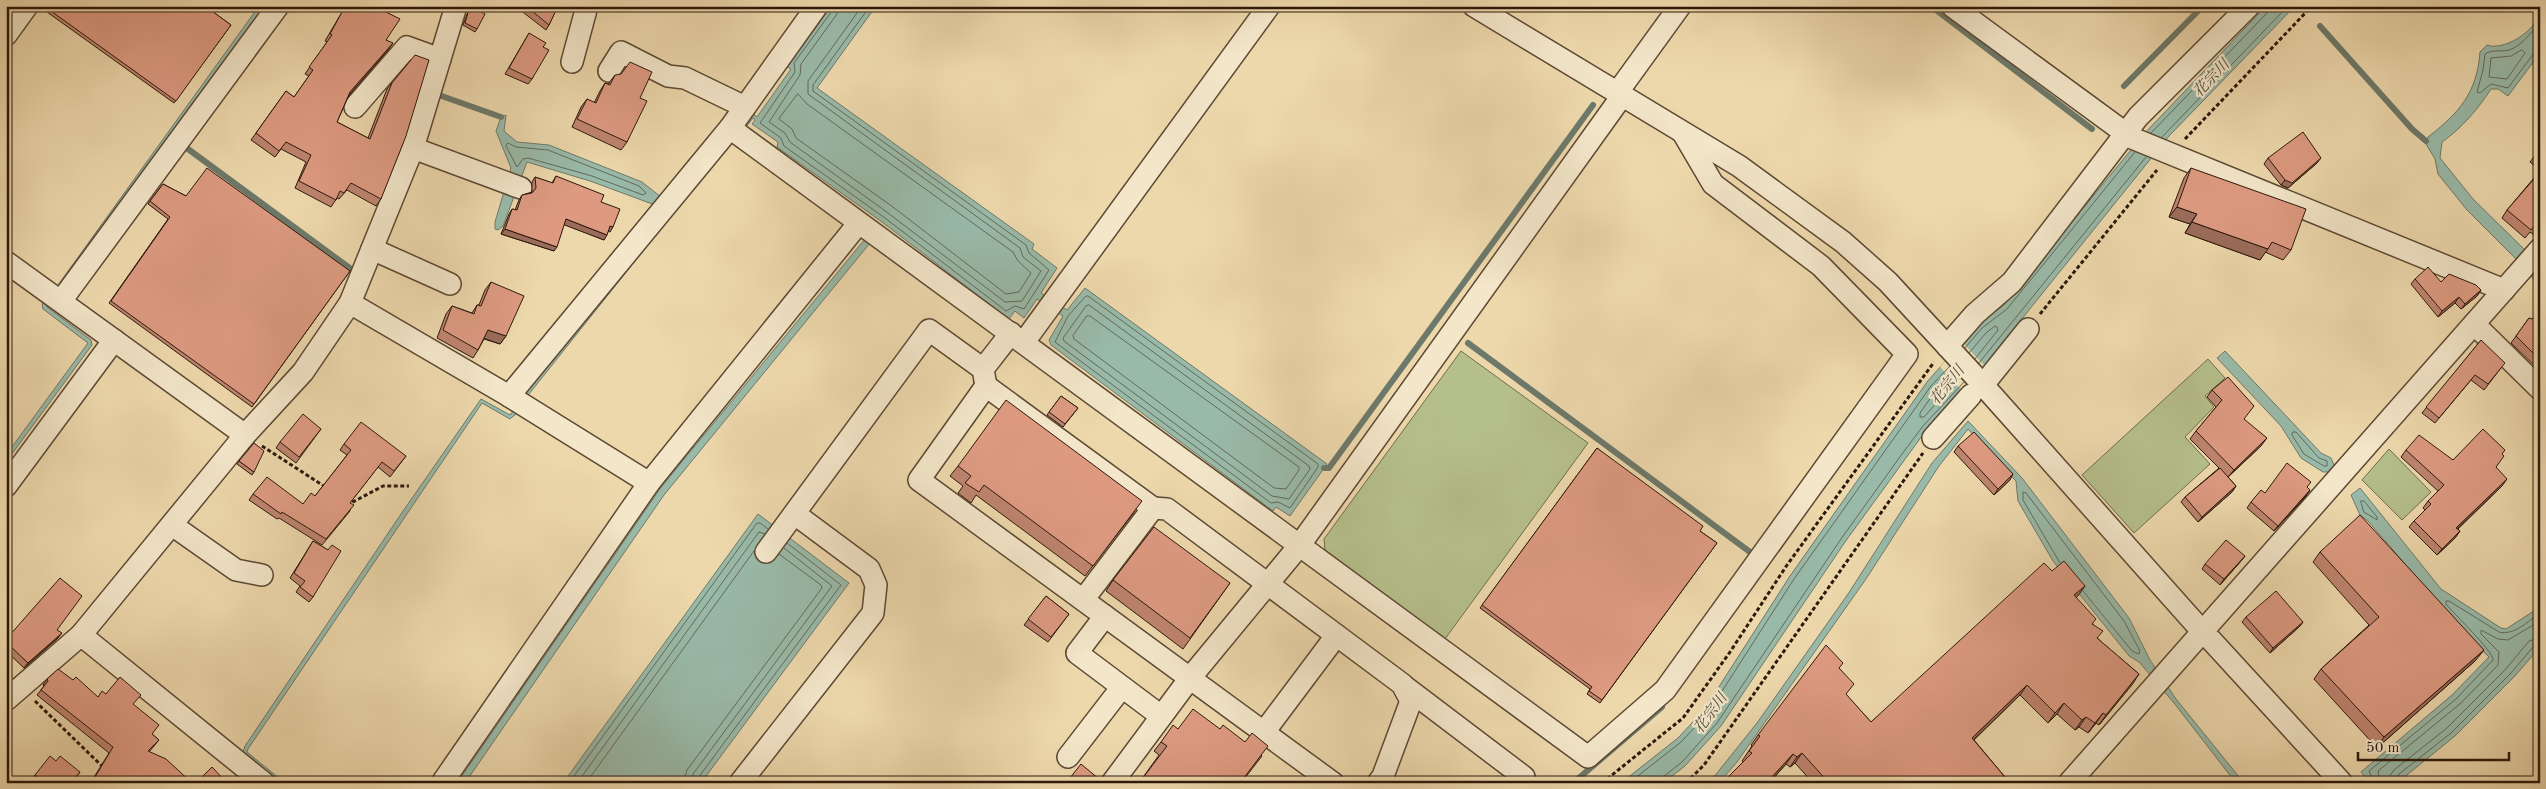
<svg xmlns="http://www.w3.org/2000/svg" width="2546" height="789" viewBox="0 0 2546 789" font-family="'Old Standard TT','Noto Serif JP',serif">
  <style>
    .green { fill: #b5bf8b; stroke: #706c4b }
    .water { fill: #99baa9; stroke: #6d796a }
    .pier { fill: #edd8ac }
    .lines { fill: none; stroke-linecap: round; stroke-linejoin: round }
    .shore { stroke: #62695a; stroke-width: 1 }
    .stream { stroke: #6d796a; stroke-width: 6 }
    .minor-casing { stroke: #5c4833; stroke-width: 24 }
    .path { stroke: #2c180b; stroke-width: 3; stroke-dasharray: 4 2.5; stroke-linecap: butt }
    .minor { stroke: #f3e6c9; stroke-width: 21 }
    .wall { fill: #be846f; stroke: #2c180b }
    .shaded-wall { fill: #9b6c5a; stroke: #2c180b }
    .building { fill: #dd9a81; stroke: #2c180b }
    .labels { text-anchor: middle; stroke-width: 4.5; stroke-linejoin: round; paint-order: stroke }
    .water-label { font-size: 15px; font-style: italic; fill: #4d493a; stroke: #f3e6c9 }
  </style>
  <rect width="100%" height="100%" fill="#edd8ac"/>
  <filter id="stains"><feTurbulence type="fractalNoise" baseFrequency=".004" numOctaves="4"/><feColorMatrix values="0 0 0 0 .2 0 0 0 0 .09 0 0 0 0 .02 0 0 0 .5 -.17"/></filter>
  <radialGradient id="worn" r=".72"><stop offset=".6" stop-color="#630" stop-opacity="0"/><stop offset="1" stop-color="#630" stop-opacity=".3"/></radialGradient>
  <!-- green -->
  <g class="green">
    <path d="M1461 351 1588 443 1445 639 1325 550 1324 539Z"/>
    <path d="M2208 359 2225 378 2205 396 2214 407 2185 437 2210 464 2134 533 2082 475Z"/>
    <path d="M2389 449 2431 492 2402 520 2362 480Z"/>
  </g>
  <!-- water -->
  <g class="water">
    <path d="M259 6H264L61 287 58 285Z"/>
    <path d="M829 6H876L817 88 1034 244 1032 249 1057 268 1041 293 1067 310 1085 288 1327 464 1290 516 1276 507 1273 511 1051 345 1049 340 1063 316 1037 299 1024 318 1015 311 1009 319 882 222 777 147 778 142 752 124 755 120 753 118 746 127 743 125 752 113 757 117 791 69 786 66Z"/>
    <path d="M2266 6H2295L2169 136 1955 402 1927 429 1845 542 1721 726 1685 766 1663 783H1621L1678 738 1704 710 1790 576 1927 382 1978 324 2003 306 2144 134Z"/>
    <path d="M2540 12V53L2508 96 2498 89H2491C2478 109 2462 128 2442 142L2440 158 2473 199 2525 250 2540 270V291L2537 283 2516 259 2467 210 2438 174 2435 159 2426 144 2428 137C2459 113 2477 93 2480 52L2487 45C2503 51 2532 33 2537 18 2538 16 2538 14 2540 12Z"/>
    <path d="M506 115 504 131 517 142 549 145 642 182 661 197 655 205 590 181 527 162 503 226 498 230 495 229V222L511 168 496 131 501 117Z"/>
    <path d="M730 142 525 399 522 396Z"/>
    <path d="M865 239 870 243 664 495 465 783H457L662 486Z"/>
    <path d="M44 301 48 304 47 307 91 340 92 345 6 462V455L88 343 43 309 42 304Z"/>
    <path d="M2225 351 2321 453 2331 458 2334 465 2328 472H2323L2301 458 2281 426 2217 358Z"/>
    <path d="M481 399 510 415 513 411 516 414 510 419 482 403 248 749 247 752 285 783H280L243 752 245 746 401 514Z"/>
    <path d="M1968 421 2022 478 2129 618 2150 660 2176 699 2244 783H2236L2174 703 2139 662 2129 656 2053 561 2018 501 2016 481 1968 429 1939 466 1866 579 1737 762 1719 783H1709L1757 723 1848 594 1932 463Z"/>
    <path d="M2360 488 2441 589 2501 628 2506 629 2540 607V647L2514 677 2455 736 2397 783H2370L2361 772 2452 695 2489 657 2467 636 2368 521 2360 515 2351 495Z"/>
    <path d="M758 514 849 583 701 783H563Z"/>
  </g>
  <!-- pier -->
  <path class="pier" d="M1961 341 1986 367 1965 394 1940 367Z"/>
  <g class="lines">
    <!-- shore -->
    <g class="shore">
      <path d="M833 6 832 11 794 63 795 72 760 123 781 138 784 146 885 218 1006 311 1015 306 1024 309 1049 270 1029 253 1026 245 813 91V85L870 6"/>
      <path d="M839 6 837 14 801 64 800 75 769 122 785 133 790 142 888 213 1005 302 1022 301 1041 271 1023 257 1020 248 808 94V81L862 6"/>
      <path d="M2540 23C2531 32 2522 46 2509 50 2501 52 2492 49 2485 54L2483 70 2477 92 2480 93 2491 84 2508 88 2534 53 2540 51"/>
      <path d="M2522 50 2525 53 2507 79 2489 77 2491 58 2511 56Z"/>
      <path d="M798 94 807 104 1013 252 1018 261 1031 273 1019 292 1006 294 893 207 796 138 792 129 779 119Z"/>
      <path d="M2151 133 2268 12 2269 6"/>
      <path d="M2162 137 2288 6"/>
      <path d="M508 143 516 147 548 150 639 186 646 193 643 195 592 176 528 158 523 159 517 167 506 146Z"/>
      <path d="M1088 296 1318 464V467L1290 508 1278 502 1271 503 1055 342 1068 316 1085 297Z"/>
      <path d="M1089 305 1309 466 1310 469 1289 499 1272 496 1064 341 1063 338 1086 306Z"/>
      <path d="M1087 316H1090L1299 467V470L1286 489 1274 488 1074 339 1073 336Z"/>
      <path d="M1965 348 1982 328 2007 309 2135 152"/>
      <path d="M1969 353 1986 333 1995 326 1997 327 1998 330 1975 359"/>
      <path d="M1979 363 2146 157"/>
      <path d="M1954 371 1936 390 1920 413V417H1924L1960 377"/>
      <path d="M2293 432H2296L2319 458 2327 461V466H2324L2304 454 2292 435Z"/>
      <path d="M2361 501H2364L2377 517V520L2364 512Z"/>
      <path d="M2060 563 2023 500V492L2026 493 2124 621 2140 651 2139 654 2132 651 2083 591"/>
      <path d="M569 783 757 523H760L768 529"/>
      <path d="M577 783 759 532 765 534"/>
      <path d="M586 783 754 551"/>
      <path d="M683 783 687 770 822 588 821 585 779 554"/>
      <path d="M691 783 693 774 832 586 784 548"/>
      <path d="M697 783 698 778 841 585 787 543"/>
      <path d="M1629 783 1681 742 1708 713 1794 579 1931 386 1950 366"/>
      <path d="M1661 783 1663 777 1682 762 1717 723 1841 539 1902 454 1923 426 1964 382"/>
      <path d="M2374 783 2369 771 2456 699 2493 660C2494 652 2454 614 2446 604V601H2449L2499 632C2514 636 2528 621 2540 613"/>
      <path d="M2380 783 2378 771 2461 703 2498 665 2499 652 2481 634V630L2498 639 2508 640 2540 621"/>
      <path d="M2388 783 2389 777 2394 770 2447 728 2505 670 2529 641 2540 638"/>
      <path d="M2394 783 2399 774 2451 733 2510 674 2534 646 2540 644"/>
    </g>
    <!-- stream -->
    <g class="stream">
      <path d="M1931 6 2092 129"/>
      <path d="M2320 26 2412 129 2426 141"/>
      <path d="M2124 86 2203 6"/>
      <path d="M436 94 501 117"/>
      <path d="M188 149 351 269H354"/>
      <path d="M1468 343 1750 552 1758 554"/>
      <path d="M1324 468H1329L1593 105"/>
      <path d="M1573 783 1662 707"/>
    </g>
    <!-- minor casing -->
    <g class="minor-casing">
      <g id="minor">
        <path d="M1474 6 1739 166 1843 242 1888 282 1983 385 2201 630"/>
        <path d="M1952 6 2132 138 2504 290"/>
        <path d="M6 35 27 6"/>
        <path d="M572 62 587 6"/>
        <path d="M609 71 621 52 668 76 685 78 745 107"/>
        <path d="M1617 93 1680 6"/>
        <path d="M355 107 407 47 440 59"/>
        <path d="M730 128 1588 757 1665 690 1907 354 1821 266 1713 184 1683 133"/>
        <path d="M413 148 521 188"/>
        <path d="M372 249 450 284"/>
        <path d="M6 262 245 435"/>
        <path d="M61 301 278 6"/>
        <path d="M350 303 509 396 730 128 817 6"/>
        <path d="M2474 324 2540 389"/>
        <path d="M1024 342 1269 6"/>
        <path d="M1947 346 1975 314 2012 282 2138 117 2249 6"/>
        <path d="M983 369 1011 333"/>
        <path d="M1983 385 2028 329"/>
        <path d="M509 396 649 483"/>
        <path d="M1933 438 1971 395"/>
        <path d="M6 486 114 340"/>
        <path d="M1153 508 1167 509 1402 684 1411 701 1383 776 1378 783"/>
        <path d="M172 525 236 570 262 575"/>
        <path d="M766 552 929 330 983 369 986 386"/>
        <path d="M1083 600 1153 508 986 386 919 480 1333 783"/>
        <path d="M1105 616 1077 653 1161 716"/>
        <path d="M81 635 264 783"/>
        <path d="M2211 640 2342 783"/>
        <path d="M1404 686 1524 777 1516 783"/>
        <path d="M6 700 81 635 245 435 303 372 350 303 413 148 456 6"/>
        <path d="M1264 732 1336 636"/>
        <path d="M1068 757 1122 687"/>
        <path d="M442 783 649 483 858 224"/>
        <path d="M740 783 873 613 876 585 869 569 795 514"/>
        <path d="M1112 783 1190 678 1299 546 1622 96"/>
        <path d="M2069 783 2540 249"/>
      </g>
    </g>
    <!-- path -->
    <g class="path">
      <path d="M2185 139 2312 6"/>
      <path d="M2040 314 2157 170"/>
      <path d="M262 446 327 488"/>
      <path d="M347 500 351 503 383 486H409"/>
      <path d="M35 701 104 768"/>
      <path d="M1602 783 1683 718 1730 652 1787 565 1934 362"/>
      <path d="M1686 783 1704 765 1923 453"/>
    </g>
    <!-- minor -->
    <use href="#minor" class="minor"/>
  </g>
  <!-- wall -->
  <g class="wall">
    <path d="M40 6H205L231 25 174 103 40 7Z"/>
    <path d="M470 6 477 29 475 32 463 25 469 9Z"/>
    <path d="M515 6H558L549 25 546 30Z"/>
    <path d="M382 10 386 40 389 49 349 95 337 122 368 138 387 89 392 83 381 199 376 206 347 190 339 199 337 198 331 207 295 188 306 162 281 149 275 157 251 140 286 91 294 97 309 76 305 74 327 42 325 41 342 12Z"/>
    <path d="M529 33 544 47 532 79 528 84 505 74Z"/>
    <path d="M615 75 640 98 627 142 621 150 572 127 581 107 587 99 594 103 600 91 605 83 608 84Z"/>
    <path d="M2540 149V227L2534 235 2530 232 2525 238 2502 218 2507 210 2539 172 2534 167 2535 166 2530 162Z"/>
    <path d="M2268 158 2317 163 2288 188 2281 185 2264 164Z"/>
    <path d="M2191 168 2291 250 2283 260 2265 252 2260 260 2185 233 2190 224 2169 217 2184 178Z"/>
    <path d="M556 176 601 202 610 232 608 231 604 240 564 224 554 251 501 234 509 214 512 209 515 210 519 200 522 195 532 192V182L535 177 552 183Z"/>
    <path d="M163 184 186 196 350 271 252 407 109 303 168 219 148 204Z"/>
    <path d="M2415 279 2441 282 2481 290 2477 296 2461 309 2455 303 2438 317 2411 284Z"/>
    <path d="M491 282 506 336 500 344 484 339 478 350 473 358 437 338 446 314 452 306 472 313 477 305H479L485 290Z"/>
    <path d="M2540 311V371L2511 343 2529 318 2532 319Z"/>
    <path d="M2481 340 2501 368 2484 390 2471 380 2435 423 2422 413Z"/>
    <path d="M2212 390 2244 419 2261 446 2228 477 2236 486 2232 492 2198 522 2181 502 2185 497 2219 468 2190 439 2196 431 2216 407 2207 397Z"/>
    <path d="M1061 396 1078 408 1063 427 1047 415Z"/>
    <path d="M321 429 296 463 276 448 280 442Z"/>
    <path d="M344 444 406 456 390 477 378 467 350 503V511L322 545 279 518 277 519 249 500 253 494 303 504 315 496 347 455 340 450Z"/>
    <path d="M1958 446 2010 480 1994 495 1954 452Z"/>
    <path d="M1597 448 1700 531 1717 543 1600 703 1587 694 1590 689 1480 608Z"/>
    <path d="M2406 450 2453 460 2502 454 2496 467 2502 486 2458 529 2460 531 2455 538 2437 555 2409 527 2414 521 2425 510 2423 508 2428 501 2438 491 2401 457Z"/>
    <path d="M239 461 254 472 252 475 237 464Z"/>
    <path d="M958 466 1135 511 1085 576 976 495 971 503 958 493 963 486 950 476Z"/>
    <path d="M2307 488 2306 496 2274 531 2247 508 2251 502 2265 493Z"/>
    <path d="M2540 492V510L2535 506 2539 501 2535 499Z"/>
    <path d="M313 541 328 550 313 597 309 602 296 592 300 586 290 578Z"/>
    <path d="M2320 552 2476 660 2377 748 2314 679 2321 669 2369 625 2313 562Z"/>
    <path d="M2245 556 2241 561 2220 585 2202 569 2205 564Z"/>
    <path d="M2052 571 2085 586 2076 597 2093 624 2098 639 2139 674 2099 725 2096 723 2088 733 2079 727 2075 730 2057 714 2048 723 2020 695 1974 740 2010 783H1813L1795 763 1790 767 1786 764 1772 780 1742 761 1752 746 1751 745 1758 735 1839 668 1846 695 1871 722Z"/>
    <path d="M1113 580 1230 583 1183 649 1106 591Z"/>
    <path d="M1046 596 1069 614 1048 642 1024 625Z"/>
    <path d="M2246 617 2303 622 2299 627 2270 653 2242 622Z"/>
    <path d="M57 630 58 638 24 668 6 651V648L9 645 6 642V640L9 636Z"/>
    <path d="M47 679 98 697 106 694 133 705 152 734 159 740 149 752 192 783H91V782L109 753 37 695 44 686 43 685Z"/>
    <path d="M1178 729H1220L1262 756 1241 783H1139L1159 755 1154 751 1161 742Z"/>
    <path d="M80 772 72 783H34L31 781 35 775Z"/>
  </g>
  <!-- shaded-wall -->
  <g class="shaded-wall">
    <path d="M393 43 389 49 346 99 350 92Z"/>
    <path d="M2321 158 2317 163 2288 188 2281 185 2285 180Z"/>
    <path d="M2177 207 2197 214 2190 224 2169 217Z"/>
    <path d="M566 219 607 235 604 240 562 224Z"/>
    <path d="M2192 222 2268 249 2260 260 2185 233Z"/>
    <path d="M610 226 613 227 610 232 607 231Z"/>
    <path d="M505 229 557 247 554 251 501 234Z"/>
    <path d="M2481 290 2477 296 2461 309 2465 304Z"/>
    <path d="M2459 297 2455 303 2438 317 2442 311Z"/>
    <path d="M488 330 506 336 500 344 483 338Z"/>
    <path d="M2267 438 2261 446 2228 477 2234 470Z"/>
    <path d="M2013 474 2010 480 1994 495 1998 489Z"/>
    <path d="M2507 479 2502 486 2452 534 2456 528Z"/>
    <path d="M2236 486 2232 492 2198 522 2202 517Z"/>
    <path d="M2310 490 2306 496 2274 531 2278 526Z"/>
    <path d="M2460 531 2455 538 2437 555 2442 549Z"/>
    <path d="M2245 556 2241 561 2220 585 2224 579Z"/>
    <path d="M2085 586 2078 596 2067 605 2074 595Z"/>
    <path d="M2303 622 2299 627 2270 653 2273 648Z"/>
    <path d="M62 633 58 638 24 668 28 663Z"/>
    <path d="M2484 650 2476 660 2377 748 2384 737Z"/>
    <path d="M2139 674 2132 685 2099 725 2106 715Z"/>
    <path d="M2027 685 2020 695 1965 748 1972 738Z"/>
    <path d="M2064 703 2057 714 2048 723 2055 713Z"/>
    <path d="M2103 713 2096 723 2088 733 2095 723Z"/>
    <path d="M2086 717 2079 727 2075 730 2082 720Z"/>
    <path d="M1802 753 1795 763 1790 767 1797 757Z"/>
    <path d="M1793 754 1786 764 1769 783 1771 778Z"/>
  </g>
  <!-- building -->
  <g class="building">
    <path d="M44 6H205L231 25 176 101Z"/>
    <path d="M348 6H384L382 10 400 19 386 40 393 43 350 92 337 122 370 139 392 83 415 55 429 60 406 136 381 199 351 183 344 193 340 191 336 200 299 181 311 155 286 142 279 151 256 133 286 91 294 97 313 70 309 67 332 35 330 34 342 12Z"/>
    <path d="M470 6 485 14 477 29 465 23Z"/>
    <path d="M526 6H558L549 25Z"/>
    <path d="M529 33 546 43 543 47 549 50 532 79 509 68Z"/>
    <path d="M630 62 652 72 640 98 647 101 627 142 577 119 587 99 596 103 605 83 610 85 615 75 621 74Z"/>
    <path d="M2303 132 2321 158 2292 183 2285 180 2268 158Z"/>
    <path d="M2540 149V157L2536 154Z"/>
    <path d="M207 168 350 271 254 404 111 301 170 217 150 201 163 184 186 196Z"/>
    <path d="M2191 168 2306 209 2291 250 2272 242 2268 249 2192 222 2197 214 2177 207Z"/>
    <path d="M2540 172V227L2536 224 2531 230 2507 210Z"/>
    <path d="M556 176 604 195 601 202 620 209 613 227 610 226 607 235 566 219 557 247 505 229 512 209 517 210 522 195 532 193 536 188 535 177 553 183Z"/>
    <path d="M2428 267 2441 282 2449 274 2476 285 2481 290 2465 304 2459 297 2442 311 2415 279Z"/>
    <path d="M491 282 524 296 506 336 488 330 478 350 443 330 452 306 474 314 477 305 481 306Z"/>
    <path d="M2540 311V360L2516 336 2529 318 2532 319Z"/>
    <path d="M2481 340 2505 363 2488 384 2475 375 2439 418 2426 407Z"/>
    <path d="M2228 377 2254 406 2244 419 2267 438 2234 470 2196 431 2222 400 2212 390Z"/>
    <path d="M1061 396 1078 408 1065 424 1049 412Z"/>
    <path d="M1006 400 1142 501 1093 566 984 485 979 492 965 483 971 476 958 466Z"/>
    <path d="M303 414 321 429 299 457 280 442Z"/>
    <path d="M361 422 406 456 394 471 382 462 350 503 354 505 326 539 282 512 281 514 253 494 267 477 303 504 311 493 315 496 351 450 344 444Z"/>
    <path d="M2483 429 2505 450 2502 454 2504 456 2496 467 2507 479 2456 528 2460 531 2442 549 2414 521 2431 504 2428 501 2444 485 2406 450 2419 435 2453 460Z"/>
    <path d="M1974 432 2013 474 1998 489 1958 446Z"/>
    <path d="M254 443 264 451 254 472 239 461Z"/>
    <path d="M1597 448 1703 526 1700 531 1717 543 1602 700 1589 691 1592 687 1482 605Z"/>
    <path d="M2287 463 2311 482 2307 487 2310 490 2278 526 2251 502 2261 490 2265 493Z"/>
    <path d="M2220 468 2236 486 2202 517 2185 497Z"/>
    <path d="M2360 515 2484 650 2384 737 2321 669 2379 617 2320 552Z"/>
    <path d="M1154 527 1230 583 1190 638 1113 580Z"/>
    <path d="M2226 540 2245 556 2224 579 2205 564Z"/>
    <path d="M313 541 328 550 332 545 341 551 313 597 300 587 305 581 294 573Z"/>
    <path d="M2064 561 2085 586 2074 595 2096 619 2092 624 2103 631 2097 638 2139 674 2106 715 2103 713 2095 723 2086 717 2082 720 2064 703 2055 713 2027 685 1972 738 2010 783H1829L1802 753 1797 757 1793 754 1771 778 1775 783H1722L1752 753 1749 751 1760 736 1758 735 1826 645 1843 663 1839 668 1854 684 1846 694 1871 722 2044 563 2052 571Z"/>
    <path d="M60 578 82 596 57 630 62 633 28 663 9 645 12 640 9 636Z"/>
    <path d="M2276 591 2303 622 2273 648 2246 617Z"/>
    <path d="M1046 596 1069 614 1051 637 1028 619Z"/>
    <path d="M58 669 73 680 76 677 98 697 102 691 106 694 120 677 141 695 133 704 159 725 152 734 159 740 148 751 166 759 192 783H101L95 777 113 747 41 690 48 681 47 679Z"/>
    <path d="M1193 709 1220 729 1223 725 1245 742 1252 733 1268 746 1240 783H1139L1167 746 1161 742 1173 725 1178 729Z"/>
    <path d="M50 756 56 761 60 756 80 772 71 783H45L35 775Z"/>
    <path d="M1081 764 1099 779 1096 783H1066Z"/>
    <path d="M212 767 227 783H196Z"/>
  </g>
  <g class="labels">
    <!-- water labels -->
    <g class="water-label">
      <text transform="translate(2211 78) rotate(-47)" y="5">花宗川</text>
      <text transform="translate(1947 385) rotate(-52)" y="5">花宗川</text>
      <text transform="translate(1710 713) rotate(-54)" y="5">花宗川</text>
    </g>
  </g>
  <!-- margin -->
  <rect width="2546" height="789" fill="none" stroke="#edd8ac" stroke-width="25"/>
  <rect x="8" y="8" width="2531" height="774" fill="none" stroke="#2c180b" stroke-width="2.5"/>
  <rect x="12" y="12" width="2521" height="764" fill="none" stroke="#2c180b"/>
  <!-- scale -->
  <path d="M2358 752v8h151v-8" fill="none" stroke="#2c180b" stroke-width="2.5"/>
  <text x="2366" y="752" font-size="15" fill="#2c180b" stroke="#f3e6c9" stroke-width="4" paint-order="stroke">50 m</text>
  <rect width="100%" height="100%" filter="url(#stains)"/>
  <rect width="100%" height="100%" fill="url(#worn)"/>
</svg>
